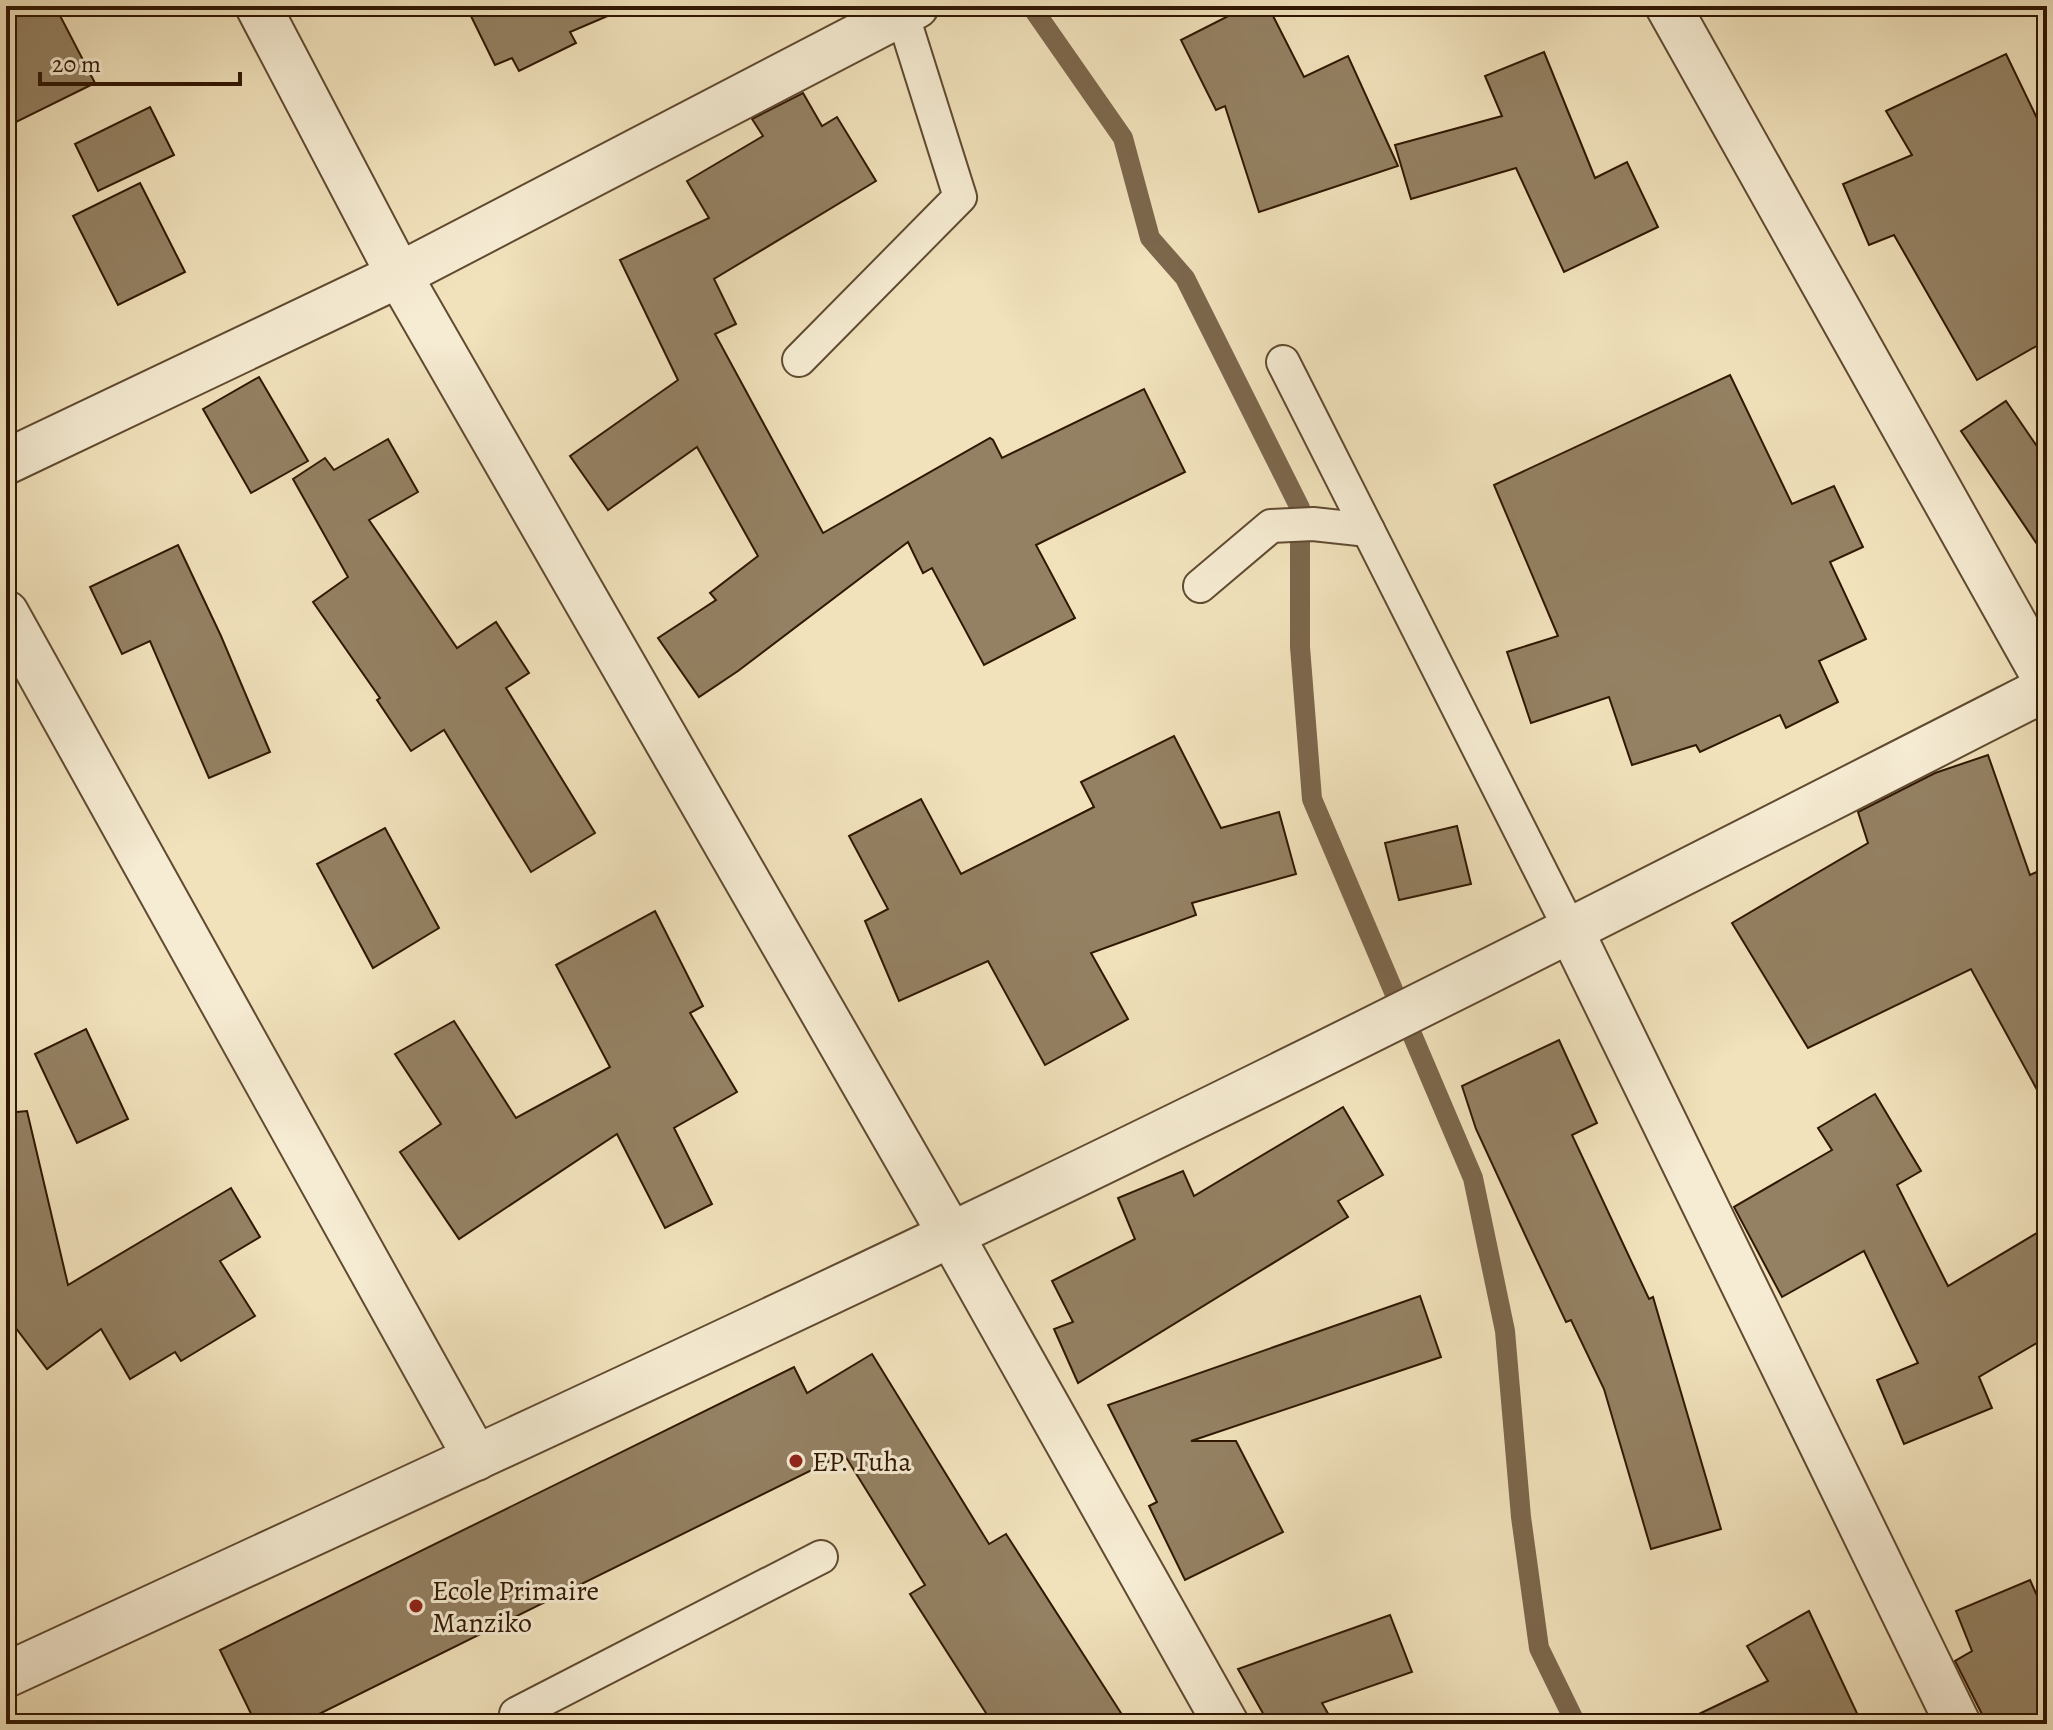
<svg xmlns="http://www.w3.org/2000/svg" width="2053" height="1730" viewBox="0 0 2053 1730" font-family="Alegreya,serif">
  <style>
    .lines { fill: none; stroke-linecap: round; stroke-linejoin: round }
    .stream { stroke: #7c674c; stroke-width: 20 }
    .building { fill: #948163; stroke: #301702; stroke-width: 2 }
    .lane-casing { stroke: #604a30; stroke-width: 36 }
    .street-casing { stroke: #604a30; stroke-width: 48 }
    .lane { stroke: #f6ecd3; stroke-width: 32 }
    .street { stroke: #f6ecd3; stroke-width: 44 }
    .poi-dot { fill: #8f2418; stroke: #f6ecd3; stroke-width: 3 }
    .labels { text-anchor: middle; stroke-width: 6; stroke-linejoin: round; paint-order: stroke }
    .poi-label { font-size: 28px; fill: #301702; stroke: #f6ecd3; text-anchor: start }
  </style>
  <rect width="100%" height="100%" fill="#f1e2bc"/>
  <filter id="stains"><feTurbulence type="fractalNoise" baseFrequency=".0025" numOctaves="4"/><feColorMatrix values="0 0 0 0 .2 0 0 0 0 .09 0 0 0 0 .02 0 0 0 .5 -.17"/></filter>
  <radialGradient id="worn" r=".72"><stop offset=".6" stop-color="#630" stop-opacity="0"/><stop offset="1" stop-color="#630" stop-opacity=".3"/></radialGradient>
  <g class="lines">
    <!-- stream -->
    <path class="stream" d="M1031 6 1123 138 1150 238 1185 278 1300 508V647L1312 799 1473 1178 1505 1331 1521 1517 1539 1648 1576 1724"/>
  </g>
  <!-- building -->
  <g class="building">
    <path d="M6 6H55L95 83 6 127Z"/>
    <path d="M466 6H631L570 32 576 43 519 71 512 58 495 65Z"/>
    <path d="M1248 6H1268L1304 77 1348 56 1398 166 1259 212 1225 106 1216 110 1181 40Z"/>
    <path d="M1544 52 1595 178 1627 162 1658 227 1564 272 1516 168 1411 199 1395 145 1502 116 1485 76Z"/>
    <path d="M2006 54 2047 139V340L1977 380 1894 235 1869 245 1843 184 1912 155 1886 111Z"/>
    <path d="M803 93 822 126 837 117 876 181 714 279 736 324 715 334 823 533 990 438 993 440 1002 458 1144 389 1185 472 1036 545 1075 618 984 665 932 568 923 573 908 542 738 671 699 697 658 638 716 600 710 593 758 556 697 447 608 510 570 456 678 380 620 260 709 218 687 181 763 136 752 119Z"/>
    <path d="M150 107 174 155 98 191 75 144Z"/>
    <path d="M140 183 185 272 118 305 73 216Z"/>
    <path d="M1730 375 1792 504 1834 486 1863 547 1830 562 1866 639 1819 661 1838 702 1786 728 1780 715 1700 752 1696 745 1632 765 1609 697 1531 723 1507 652 1558 636 1494 485Z"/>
    <path d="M259 377 308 461 251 493 203 409Z"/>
    <path d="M2006 401 2047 461V559L1961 431Z"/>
    <path d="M388 439 418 492 369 520 457 648 496 622 529 673 506 688 595 833 531 872 444 730 411 751 377 700 380 698 313 602 348 577 293 479 325 458 334 470Z"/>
    <path d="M178 545 221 636 270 752 209 778 150 641 122 654 90 587Z"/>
    <path d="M1174 736 1221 828 1279 812 1296 874 1192 903 1196 915 1091 953 1128 1019 1045 1065 988 961 899 1001 865 921 888 909 849 836 921 799 961 874 1094 807 1081 782Z"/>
    <path d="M1988 755 2030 875 2047 867V1108L1971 969 1808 1048 1732 923 1868 843 1858 812 1935 773Z"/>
    <path d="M1457 826 1471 884 1399 900 1385 843Z"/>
    <path d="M385 828 439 928 373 968 317 864Z"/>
    <path d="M655 911 703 1006 690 1013 737 1092 674 1128 712 1204 665 1228 617 1134 459 1239 400 1152 441 1124 395 1054 454 1021 516 1118 610 1067 556 965Z"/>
    <path d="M86 1029 128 1119 77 1143 35 1054Z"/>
    <path d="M1559 1040 1597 1123 1572 1135 1649 1299 1653 1297 1721 1529 1651 1549 1604 1389 1571 1320 1566 1322 1526 1237 1476 1129 1462 1086Z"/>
    <path d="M1875 1094 1921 1171 1897 1185 1948 1286 2047 1227V1337L1979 1377 1992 1408 1904 1444 1877 1380 1918 1363 1864 1251 1782 1297 1734 1207 1832 1150 1818 1128Z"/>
    <path d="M1343 1107 1383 1175 1338 1201 1348 1217 1078 1383 1054 1329 1073 1322 1052 1281 1135 1239 1118 1198 1183 1171 1194 1196Z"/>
    <path d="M27 1111 68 1285 231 1188 260 1237 220 1261 255 1316 181 1361 175 1352 130 1379 101 1329 47 1369 6 1315V1113Z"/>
    <path d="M1420 1296 1441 1357 1191 1441H1236L1283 1532 1185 1580 1149 1506 1157 1502 1108 1405Z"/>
    <path d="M872 1354 989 1544 1006 1534 1128 1724H993L910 1594 925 1585 844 1454 299 1724H256L220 1650 794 1367 807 1393Z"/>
    <path d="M2030 1580 2047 1618V1714L2028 1724H1987L1955 1661 1972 1651 1956 1611Z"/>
    <path d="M1809 1611 1862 1724H1678L1768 1681 1747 1646Z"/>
    <path d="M1390 1615 1412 1672 1322 1703 1334 1724H1269L1238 1669Z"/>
  </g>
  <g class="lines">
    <!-- lane casing -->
    <g class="lane-casing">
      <g id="lane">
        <path d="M799 360 960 197 902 13"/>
        <path d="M1283 362 1571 931"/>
        <path d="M1200 586 1271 526 1313 524 1368 530"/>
        <path d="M521 1724 516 1714 821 1557"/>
      </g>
    </g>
    <!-- street casing -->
    <g class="street-casing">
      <g id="street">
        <path d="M258 6 399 275 951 1235 1226 1724"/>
        <path d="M1668 6 2047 682"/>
        <path d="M6 462 399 275 916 6"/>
        <path d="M6 613 476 1458"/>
        <path d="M1571 931 1958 1724"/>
        <path d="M6 1675C320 1530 634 1386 946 1237 1316 1061 1682 874 2047 688"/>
      </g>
    </g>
    <!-- lane -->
    <use href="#lane" class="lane"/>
    <!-- street -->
    <use href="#street" class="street"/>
  </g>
  <!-- markers -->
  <g class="poi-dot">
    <circle cx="796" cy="1461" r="8"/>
    <circle cx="416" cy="1606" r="8"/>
  </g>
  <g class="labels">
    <!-- poi labels -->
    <g class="poi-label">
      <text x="812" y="1471">EP. Tuha</text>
      <text x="432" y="1600">Ecole Primaire<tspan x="432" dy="32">Manziko</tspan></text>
    </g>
  </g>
  <!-- margin -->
  <rect width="2053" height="1730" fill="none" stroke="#f1e2bc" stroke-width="32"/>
  <rect x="8" y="8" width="2037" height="1714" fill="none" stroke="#301702" stroke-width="4"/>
  <rect x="16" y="16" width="2021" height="1698" fill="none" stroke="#301702" stroke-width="2"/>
  <!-- scale -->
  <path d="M40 72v12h200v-12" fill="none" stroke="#301702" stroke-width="4"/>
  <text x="52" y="72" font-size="24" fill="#301702" stroke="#f6ecd3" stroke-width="6" paint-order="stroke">20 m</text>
  <rect width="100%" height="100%" filter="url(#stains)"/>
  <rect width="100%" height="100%" fill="url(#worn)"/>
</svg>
